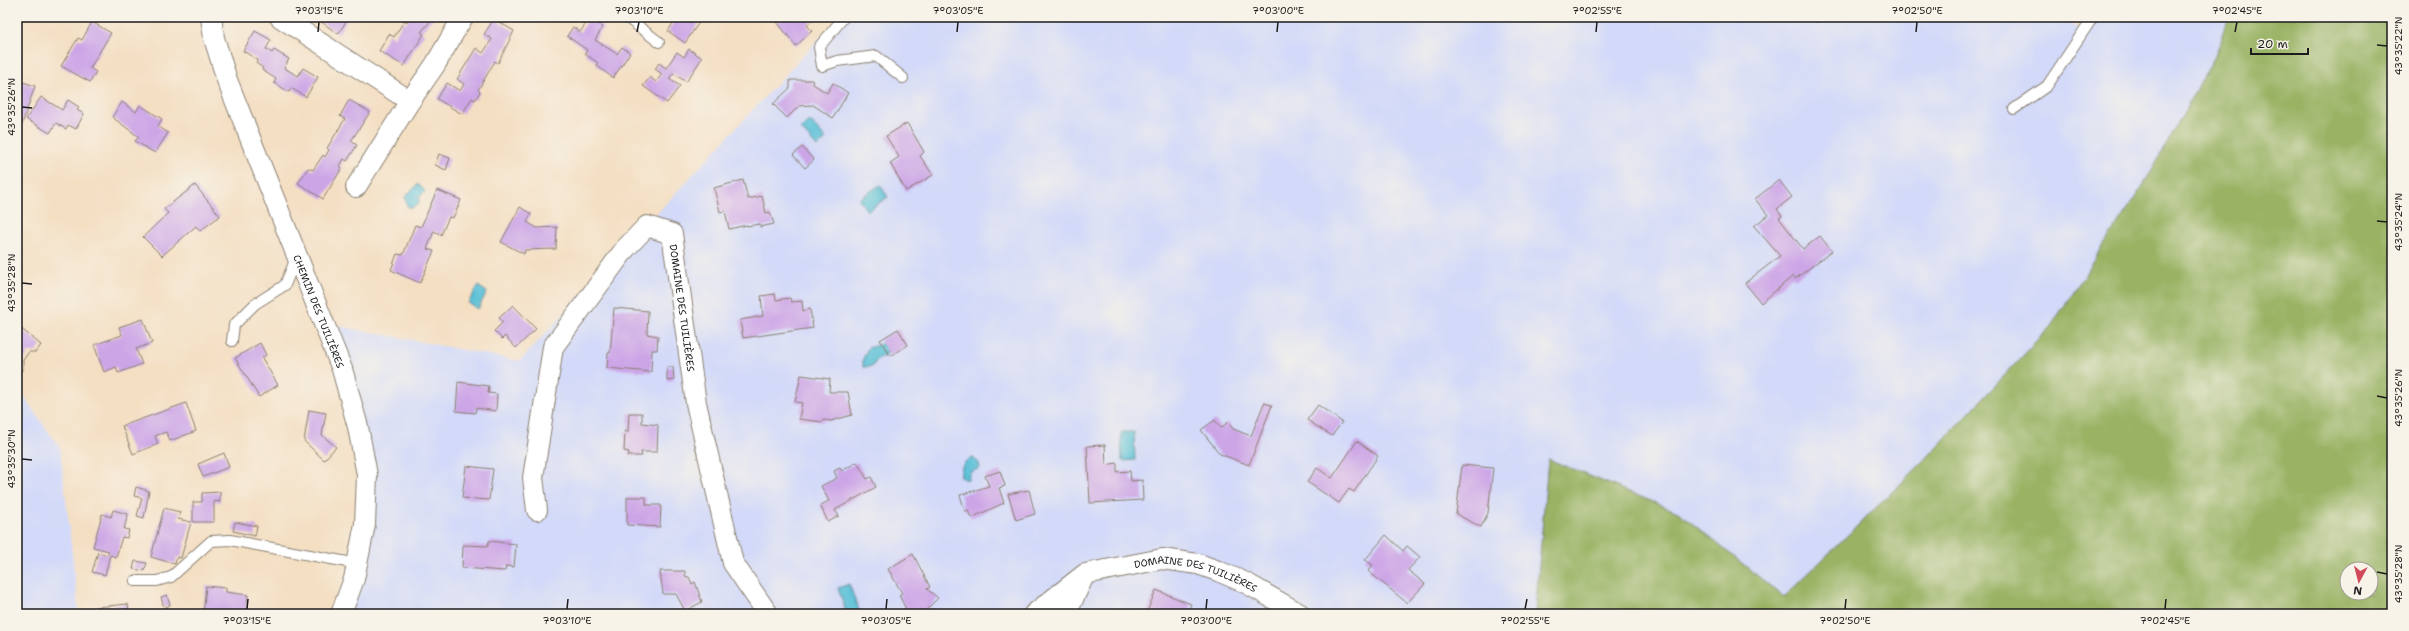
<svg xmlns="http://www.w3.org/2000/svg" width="2409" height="631" viewBox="0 0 2409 631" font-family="'Shantell Sans',sans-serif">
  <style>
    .built { fill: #d2d9f9; fill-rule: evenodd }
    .forest { fill: #99b263; stroke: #5a6740; fill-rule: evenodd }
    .water { fill: #5ac0d7; stroke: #3b6e7a }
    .building { fill: #cca5e7 }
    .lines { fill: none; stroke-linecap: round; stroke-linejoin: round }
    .lane-casing { stroke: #887e70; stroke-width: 12 }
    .street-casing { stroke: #887e70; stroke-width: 22 }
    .lane { stroke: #fff; stroke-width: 10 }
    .street { stroke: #fff; stroke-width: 20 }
    .ticks { fill: none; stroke: #1c1c1c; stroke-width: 1.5 }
    .labels { text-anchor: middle; stroke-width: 4; stroke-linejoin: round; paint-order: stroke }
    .street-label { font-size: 10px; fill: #1c1c1c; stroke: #f7f3e8 }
    .neatline { fill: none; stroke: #1c1c1c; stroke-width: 1.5 }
    .ticks-label { font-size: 10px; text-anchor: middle; fill: #1c1c1c }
  </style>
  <rect width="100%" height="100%" fill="#f7f3e8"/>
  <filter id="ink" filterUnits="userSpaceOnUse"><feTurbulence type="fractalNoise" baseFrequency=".025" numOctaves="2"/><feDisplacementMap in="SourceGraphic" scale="8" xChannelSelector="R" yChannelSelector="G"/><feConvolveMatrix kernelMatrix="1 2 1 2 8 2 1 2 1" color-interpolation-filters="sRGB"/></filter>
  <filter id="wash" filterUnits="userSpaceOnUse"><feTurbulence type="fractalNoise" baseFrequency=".012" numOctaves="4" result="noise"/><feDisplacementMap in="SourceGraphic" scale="16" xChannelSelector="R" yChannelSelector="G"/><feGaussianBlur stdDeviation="0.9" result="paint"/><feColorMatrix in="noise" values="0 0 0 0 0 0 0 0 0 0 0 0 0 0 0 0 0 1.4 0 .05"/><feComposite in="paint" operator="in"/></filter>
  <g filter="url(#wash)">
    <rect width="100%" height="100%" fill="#f4dfc3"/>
    <!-- built -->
    <g class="built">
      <path d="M839 17H2056L2084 31 2091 17H2392V614H341L367 475 323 323 520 361ZM2347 569H2371V593H2347Z"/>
      <path d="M17 387 60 448 79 614H17Z"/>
    </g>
    <!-- forest -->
    <path class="forest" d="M2228 17H2392V614H1535L1548 459 1678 512 1784 597 1922 463 2051 326 2144 184 2215 56ZM2347 569H2371V593H2347Z"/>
    <!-- water -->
    <g class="water">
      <path d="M810 121 826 139 817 147 801 129Z"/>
      <path d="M418 184 425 191 419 198V204L411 208 407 206 405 197Z"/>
      <path d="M880 185 888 197 867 211 859 199Z"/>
      <path d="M478 286 487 292 478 309 468 303Z"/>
      <path d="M881 344 887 345V354L877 359 873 366 863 367V359L868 348Z"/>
      <path d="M1121 432H1134L1135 460 1122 461Z"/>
      <path d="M973 458 979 463 980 468 970 472 968 479H963L961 477C960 468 963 460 973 458Z"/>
      <path d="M849 584 859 610 847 614 838 588Z"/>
    </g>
    <g id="blocks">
      <!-- building -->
      <g class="building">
        <path d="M315 17H349L338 34Z"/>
        <path d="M410 17H434L421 32 424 34 404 66 379 51 389 34 394 37 404 21 406 23Z"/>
        <path d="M677 17 702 18 685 43 668 31Z"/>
        <path d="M784 17H817L807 25 812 31 796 46 777 22Z"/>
        <path d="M1802 17H1819L1817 22Z"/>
        <path d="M590 18 603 27 595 40 617 54 622 47 630 53 613 78 596 65 598 63 585 54 587 50 567 36 573 27 580 32Z"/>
        <path d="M494 19 514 31 498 63 495 61 478 90 480 92 475 100 472 98 462 114 437 99 447 83 460 91 464 84 457 79 476 48 483 53 492 39 484 34Z"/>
        <path d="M92 22 111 33 90 68 96 72 90 82 61 66 78 38 82 40Z"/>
        <path d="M255 31 271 40 266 49 272 53 274 50 289 59 284 68 298 76 303 68 318 77 306 97 291 88 289 92 274 83 276 79 262 70 263 68 256 63 258 60 243 51Z"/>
        <path d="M689 49 702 58 686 82 673 73 669 79 680 86 667 103 643 86 650 77 656 82 662 74 655 69 659 63 666 68 677 52 684 57Z"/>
        <path d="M17 80 35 86 17 139Z"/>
        <path d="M790 80H812L813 84 827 93 833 83 848 93 833 118 813 105 799 106 787 118 773 104 790 88Z"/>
        <path d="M41 97 62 110 68 100 79 107 77 110 84 114 76 129 68 125 66 129 56 123 50 133 26 119Z"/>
        <path d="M349 100 370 112 351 141 357 145 347 161 344 159 340 166 342 168 323 199 298 183 308 168 313 170 323 155 325 157 329 150 327 148 345 119 340 116Z"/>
        <path d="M122 102 136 112 140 105 162 119 158 126 168 133 155 153 135 141 139 137 112 117Z"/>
        <path d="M907 123 924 152 920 156 933 175 906 191 890 163 899 157 886 136Z"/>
        <path d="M802 147 814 160 805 168 793 155Z"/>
        <path d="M439 154 450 158 446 170 435 165Z"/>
        <path d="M743 180 748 199 762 196 766 213 770 212 774 224 760 227V224L747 226V225L729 229 725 211 720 212 714 188Z"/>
        <path d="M1779 180 1792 197 1777 209 1782 216 1779 218 1803 249 1820 236 1832 251 1795 279 1793 276 1761 303 1745 283 1780 256 1754 226 1768 215 1755 199Z"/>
        <path d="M195 185 220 216 200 231 196 226 162 256 143 237 168 213 164 209Z"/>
        <path d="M437 190 461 200 453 218 449 217 441 235 434 231 427 249 434 251 420 283 391 270 397 254 403 255 415 225 421 227Z"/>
        <path d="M520 207 531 214 527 222 537 228 557 227 556 249 525 250 524 254 501 242Z"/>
        <path d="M775 294 776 300 790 298 791 302 802 301 803 311 810 309 813 328 743 338 740 320 763 316 761 296Z"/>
        <path d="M513 305 536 329 516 348 505 336 502 339 494 331 503 322 499 318Z"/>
        <path d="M614 308 648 311 647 334 658 336 657 350H652L651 372 607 368 608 353H610Z"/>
        <path d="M143 319 152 343 136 349 142 364 118 373 116 367 104 372 94 345 122 335 119 327Z"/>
        <path d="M17 325 41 345 36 352H29L23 360V369L17 376Z"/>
        <path d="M898 329 908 345 890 356 880 340Z"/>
        <path d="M260 343 266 355 262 358 278 385 259 397 235 358Z"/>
        <path d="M667 367H673L674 380 667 381Z"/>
        <path d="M801 375 830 379 829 392H848L852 415 831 421 823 420V422L799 419 802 403 795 402Z"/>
        <path d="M458 382 489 386 488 393 497 394 496 411 476 408 475 413 456 411Z"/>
        <path d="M186 403 196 431 170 441 166 432 155 436 158 444 133 454 122 426Z"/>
        <path d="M1264 403 1272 405 1249 465 1220 454 1201 430 1215 420 1221 428 1228 422 1233 429 1251 436Z"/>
        <path d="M1318 405 1342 422 1332 436 1307 420Z"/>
        <path d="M309 410 326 413 322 435 336 447 324 460 304 441Z"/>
        <path d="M629 413H642V423L658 425 657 452H641L642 456H628L629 452 624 451 625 431 628 432Z"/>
        <path d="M1357 441 1378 456 1354 492 1349 489 1339 503 1307 482 1317 468 1332 478Z"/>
        <path d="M1105 445 1106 465 1117 463V472L1130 471 1131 481 1142 480 1143 500 1090 503 1087 446Z"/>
        <path d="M224 453 229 467 203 477 198 464Z"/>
        <path d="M857 462 867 479 871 477 876 487 835 510 839 516 828 522 820 505 829 501 821 486 837 478 834 471 840 468 842 471Z"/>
        <path d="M1462 465 1493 468 1488 513 1481 527 1456 514Z"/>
        <path d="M466 466 493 469 489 500 462 498Z"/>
        <path d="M1000 471 1005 486 999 488 1004 503 971 518 968 510 965 511 960 495 989 486 985 476Z"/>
        <path d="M136 487 149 491 144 518 137 516 142 498 134 496Z"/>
        <path d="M1029 490 1035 514 1016 520 1008 494Z"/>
        <path d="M220 492V502L214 501V522H193V502H202V493Z"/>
        <path d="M627 497H646V505H661L660 527 627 525Z"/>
        <path d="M164 508 180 512 178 519 191 522 181 558 177 557 175 564 151 557Z"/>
        <path d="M113 510 128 514 124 529 129 530 127 538 122 537 116 557 110 555 105 575 92 572 98 552 107 555 109 551 93 547 102 514 111 517Z"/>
        <path d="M235 522 257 526 255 536 233 531Z"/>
        <path d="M1386 535 1403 551 1407 546 1420 557 1408 570 1425 584 1407 603 1368 571 1373 565 1365 560Z"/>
        <path d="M489 541 516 544 514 567 506 566 505 571 462 568 463 545 488 546Z"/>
        <path d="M913 554 930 587 927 589 938 598 922 614H904L902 610 906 609 899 595 902 593 888 569Z"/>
        <path d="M135 561 147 563 144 571 133 569Z"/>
        <path d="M660 571H685V576L689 577 692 584 695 582 702 602 685 611 676 594H663Z"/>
        <path d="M206 586 226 588V592L248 595 246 614H203Z"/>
        <path d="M1156 590 1191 604 1187 614H1146Z"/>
        <path d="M167 595 170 605 164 608 161 597Z"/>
        <path d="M128 604 129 614H97L96 607Z"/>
      </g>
    </g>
  </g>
  <g filter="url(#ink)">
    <use href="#blocks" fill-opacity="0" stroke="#887e70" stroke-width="1"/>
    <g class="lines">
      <!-- lane casing -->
      <g class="lane-casing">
        <g id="lane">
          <path d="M626 17 659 42"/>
          <path d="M844 17 819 47 822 66 837 61 876 56 903 78"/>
          <path d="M2014 109 2047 86 2093 17"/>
          <path d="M232 341 234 325 255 304 285 285 296 258"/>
          <path d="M135 581H157L171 577 211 541 230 540 358 564"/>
        </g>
      </g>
      <!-- street casing -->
      <g class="street-casing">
        <g id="street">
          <path id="s1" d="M211 17 214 38 227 80 342 369 358 427 367 475 365 524 354 579 341 614"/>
          <path d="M280 17 410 101 435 65 463 17"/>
          <path d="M356 187 410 101"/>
          <path id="s2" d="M537 510 533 478 553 347 625 249 647 226 672 234 696 403 733 563 768 614"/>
          <path id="s3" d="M1034 614 1085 574 1162 559 1198 564 1218 571 1246 583 1300 614"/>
          <path d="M1066 614 1083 578"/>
        </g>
      </g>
      <!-- lane -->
      <use href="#lane" class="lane"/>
      <!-- street -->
      <use href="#street" class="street"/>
    </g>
  </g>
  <!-- ticks -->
  <path class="ticks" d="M318 32 319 22M637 32 639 22M957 32 958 22M1277 32 1278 22M1596 32 1597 22M1916 32 1917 22M2235 32 2237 22M2377 45 2387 46M22 107 32 108M2377 221 2387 222M22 283 32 284M2377 396 2387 398M22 459 32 460M2377 572 2387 574M247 609 248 599M567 609 568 599M886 609 887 599M1206 609 1207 599M1525 609 1527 599M1845 609 1846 599M2165 609 2166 599"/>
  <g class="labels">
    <!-- street labels -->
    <g class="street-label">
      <text dy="4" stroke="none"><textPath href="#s2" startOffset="419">DOMAINE DES TUILIÈRES</textPath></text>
      <text dy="4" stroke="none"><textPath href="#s1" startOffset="314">CHEMIN DES TUILIÈRES</textPath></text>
      <text dy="4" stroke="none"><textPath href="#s3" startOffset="179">DOMAINE DES TUILIÈRES</textPath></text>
    </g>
  </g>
  <!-- margin -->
  <rect width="2409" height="631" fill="none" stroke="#f7f3e8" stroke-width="44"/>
  <!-- north arrow -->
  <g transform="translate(2359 581) rotate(187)"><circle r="19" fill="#f7f3e8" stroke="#9f9d96"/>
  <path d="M0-3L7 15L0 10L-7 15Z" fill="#d1495b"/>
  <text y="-6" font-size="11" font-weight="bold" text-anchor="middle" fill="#1c1c1c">N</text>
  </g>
  <!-- scale -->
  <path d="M2251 48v6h57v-6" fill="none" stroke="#1c1c1c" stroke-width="2"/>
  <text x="2257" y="48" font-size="12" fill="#1c1c1c" stroke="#f7f3e8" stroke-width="3" paint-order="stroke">20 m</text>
  <rect x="22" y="22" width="2365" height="587" class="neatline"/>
  <g class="ticks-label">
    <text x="319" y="14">7°03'15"E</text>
    <text x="639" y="14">7°03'10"E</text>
    <text x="958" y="14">7°03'05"E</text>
    <text x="1278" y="14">7°03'00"E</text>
    <text x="1597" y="14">7°02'55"E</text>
    <text x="1917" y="14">7°02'50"E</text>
    <text x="2237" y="14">7°02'45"E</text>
    <text transform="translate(2398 46) rotate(-90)" y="4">43°35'22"N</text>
    <text transform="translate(11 107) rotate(-90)" y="4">43°35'26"N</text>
    <text transform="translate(2398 222) rotate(-90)" y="4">43°35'24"N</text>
    <text transform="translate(11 283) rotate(-90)" y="4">43°35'28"N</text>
    <text transform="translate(2398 398) rotate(-90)" y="4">43°35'26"N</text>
    <text transform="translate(11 459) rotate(-90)" y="4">43°35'30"N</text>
    <text transform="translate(2398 574) rotate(-90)" y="4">43°35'28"N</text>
    <text x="247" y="624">7°03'15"E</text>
    <text x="567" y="624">7°03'10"E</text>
    <text x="886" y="624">7°03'05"E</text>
    <text x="1206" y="624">7°03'00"E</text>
    <text x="1525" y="624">7°02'55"E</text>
    <text x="1845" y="624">7°02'50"E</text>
    <text x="2165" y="624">7°02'45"E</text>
  </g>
</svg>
